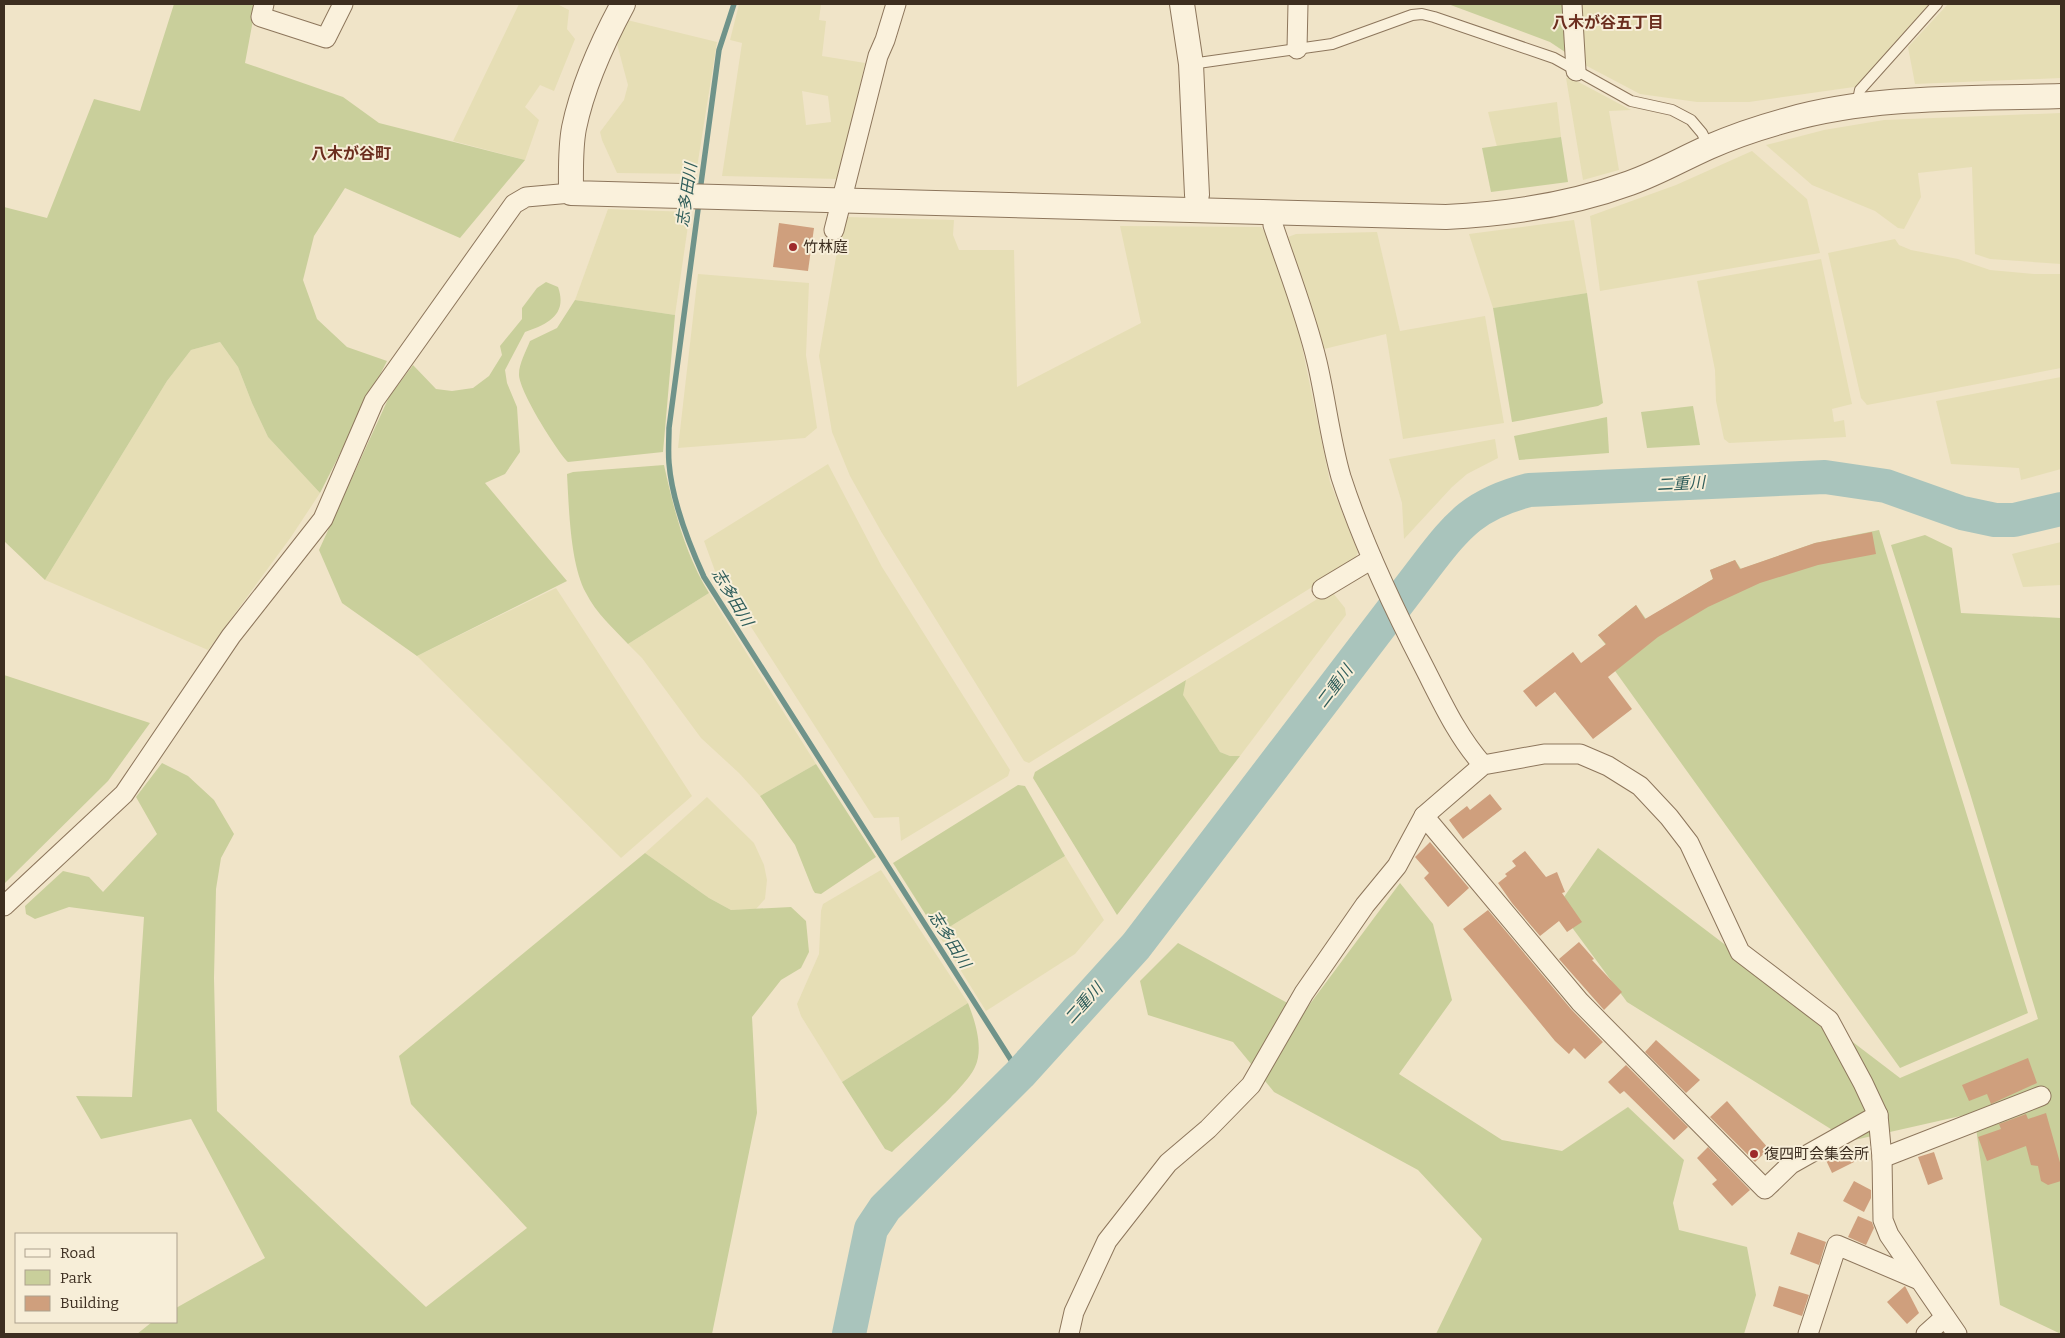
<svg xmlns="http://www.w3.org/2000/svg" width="2065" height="1338" viewBox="0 0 2065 1338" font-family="Bitter,'Noto Sans JP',serif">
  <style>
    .farmland { fill: #e6deb5; fill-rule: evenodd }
    .green { fill: #c9cf9b }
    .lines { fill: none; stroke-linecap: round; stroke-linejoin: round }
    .stream { stroke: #6f938a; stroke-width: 5.5 }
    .river { stroke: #a9c4bc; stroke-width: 34 }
    .building { fill: #cf9f7d }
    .service-casing { stroke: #8d765c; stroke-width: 12 }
    .minor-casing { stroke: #8d765c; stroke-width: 21 }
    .tertiary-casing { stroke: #8d765c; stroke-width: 26 }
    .service { stroke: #faf1dc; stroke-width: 10 }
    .minor { stroke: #faf1dc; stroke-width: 19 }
    .tertiary { stroke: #faf1dc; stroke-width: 24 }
    .poi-dot { fill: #9e2a2b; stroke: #f7eed8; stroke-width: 2 }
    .labels { text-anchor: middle; stroke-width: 4; stroke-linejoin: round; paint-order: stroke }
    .poi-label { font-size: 15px; fill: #3d2e20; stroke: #f7eed8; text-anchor: start }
    .neighbourhood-label { font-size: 16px; font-weight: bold; fill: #6b2e1e; stroke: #f7eed8 }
    .water-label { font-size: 16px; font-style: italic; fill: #2f5d5a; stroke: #f7eed8 }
  </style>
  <rect width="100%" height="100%" fill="#f0e4c8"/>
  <!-- farmland -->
  <g class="farmland">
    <path d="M519 4H557L569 10 567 29 575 39 554 91 540 85 525 107 539 120 525 160 453 141Z"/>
    <path d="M739 4H821L819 20 826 21 822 56 865 63 839 179 722 176 742 43 730 40ZM802 91 828 96 831 122 806 125Z"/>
    <path d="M1581 4H1930L1861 86 1749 102H1697L1640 94 1585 65Z"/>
    <path d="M1948 4H2061V78L1915 84 1908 47Z"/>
    <path d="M627 20 717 42 696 174 617 173 602 140 600 132 624 100 628 85 617 44Z"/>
    <path d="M1569 77 1631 110 1609 111 1619 170 1583 180 1566 78Z"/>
    <path d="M1557 102 1561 137 1497 147 1488 112Z"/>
    <path d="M2061 113V264L1990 259 1975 254 1972 167 1918 173 1921 197 1904 229 1898 228 1875 211 1812 185 1766 145 1824 130 1884 120Z"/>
    <path d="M1752 151 1807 199 1820 253 1600 291 1590 216 1676 185Z"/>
    <path d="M608 209 690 212 675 315 575 300Z"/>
    <path d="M847 217 954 220 953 235 959 250H1014L1017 387 1141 323 1120 226 1261 227 1268 236 1295 313 1330 482 1358 552 1354 561 1029 763 1024 761 882 533 850 476 832 432 819 356 840 234Z"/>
    <path d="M1574 220 1587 293 1493 308 1469 234Z"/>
    <path d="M1377 232 1400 331 1485 316 1504 423 1403 439 1386 334 1324 349 1288 237 1296 234Z"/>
    <path d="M1895 239 1899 245 1911 250 1958 259 1990 270 2034 274H2061V368L1867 405 1861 398 1828 253Z"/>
    <path d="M1821 259 1852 404 1832 409 1834 422 1844 420 1846 437 1729 443 1724 439 1716 401 1715 370 1697 281Z"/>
    <path d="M698 274 809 283 806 355 817 428 805 438 678 448Z"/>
    <path d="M220 342 238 367 252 403 268 437 320 493 291 537 208 650 45 580 167 381 191 350Z"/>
    <path d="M2061 377V469L2021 480 2019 468 1951 464 1936 401Z"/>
    <path d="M1495 439 1498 458 1467 474 1452 487 1404 539 1402 503 1389 459Z"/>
    <path d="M828 464 882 567 1010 770 1008 776 901 841 899 817 874 818 715 571 704 541Z"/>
    <path d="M2061 542V585L2023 587 2012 554Z"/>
    <path d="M556 588 692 796 621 858 417 656Z"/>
    <path d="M709 593 816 764 760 796 739 773 701 738 642 658 628 644Z"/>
    <path d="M1327 593H1333L1345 608 1346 615 1240 756H1230L1220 752 1182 695 1186 680Z"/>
    <path d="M707 797 754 843 764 865 767 880 765 899 756 909 731 910 709 898 645 853Z"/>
    <path d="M1065 856 1104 920 1075 954 986 1011 938 934Z"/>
    <path d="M881 870 968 1003 842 1082 801 1016 797 1004 819 954 821 911 823 904Z"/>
  </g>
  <!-- green -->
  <g class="green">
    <path d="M174 4H256L245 63 343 97 379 123 525 160 460 238 345 188 314 236 303 280 317 319 347 347 387 361 320 493 268 437 252 403 238 367 220 342 191 350 167 381 45 580 4 541V207L47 218 94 99 140 111Z"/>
    <path d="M1448 4H1565L1568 54 1550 42Z"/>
    <path d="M1561 137 1568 182 1491 192 1482 148Z"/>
    <path d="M546 282 558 287C568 315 547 324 525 332L505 370 507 383 517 407 520 452 505 474 485 483 567 581 417 656 342 603 319 550 389 397 413 365 436 389 452 391 473 388 489 376 502 355 500 346 522 319V308L537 288Z"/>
    <path d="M1587 293 1603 403 1598 406 1512 422 1493 308Z"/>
    <path d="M575 300 675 315 663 452 568 462C556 450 518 389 519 374 519 364 526 351 530 341L557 328Z"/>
    <path d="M1693 406 1700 445 1647 448 1641 412Z"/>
    <path d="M1607 417 1609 453 1519 460 1514 436Z"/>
    <path d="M664 465C674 510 685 554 709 593L628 644C613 628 596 613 586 593 570 564 569 508 567 474L573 472Z"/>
    <path d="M1879 530 2028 1013 1900 1068 1610 664 1617 659 1598 635 1636 605 1646 619 1713 579 1710 570 1735 560 1741 569 1815 543Z"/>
    <path d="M1925 535 1952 548 1961 613 2061 618V1334L2000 1305 1974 1113 1850 1141 1627 1002 1557 907 1598 848 1900 1078 2038 1019 1969 790 1891 545Z"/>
    <path d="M4 675 150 723 108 781 4 884Z"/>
    <path d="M1186 680 1183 695 1220 752 1230 756H1240L1117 915 1033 778 1035 772Z"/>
    <path d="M162 763 188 776 214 800 234 834 221 858 216 889 214 978 217 1111 426 1307 527 1228 411 1104 399 1056 645 853 709 898 731 910 791 907 806 921 809 952 801 968 781 980 752 1017 757 1113 712 1334H137L152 1322H176V1308L265 1258 191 1119 101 1139 76 1096 132 1097 144 917 69 907 35 919 26 914 25 906 63 871 89 877 103 892 157 834 136 797Z"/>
    <path d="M816 764 876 857 821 894 815 893 813 890 795 845 760 796Z"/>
    <path d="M1018 785 1025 786 1065 856 938 934 893 863Z"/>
    <path d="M1400 883 1433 924 1452 1000 1399 1074 1502 1140 1562 1151 1628 1107 1684 1160 1673 1203 1679 1230 1747 1247 1756 1295 1744 1334H1436L1482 1239 1418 1170 1274 1092 1233 1042 1148 1015 1140 981 1178 943 1304 1012Z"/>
    <path d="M968 1003C975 1021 984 1048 975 1067 966 1088 911 1134 892 1152L885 1149 842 1082Z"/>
  </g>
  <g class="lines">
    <!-- stream -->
    <g class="stream">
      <path d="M700 191 719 50 734 4"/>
      <path d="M699 202 669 428C669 439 668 451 669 463 672 501 688 542 704 577L1020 1074"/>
    </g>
    <!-- river -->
    <path class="river" d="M849 1334 871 1229 885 1208 1020 1074 1136 946 1426 566C1459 523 1475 504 1529 490L1825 477 1886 486 1962 513 1995 520H2014L2061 509"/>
  </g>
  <!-- building -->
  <g class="building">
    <path d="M779 223 814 228 808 271 773 267Z"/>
    <path d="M1872 532 1876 554 1818 565 1760 583 1708 607 1658 637 1608 677 1632 709 1593 739 1555 692 1536 707 1523 691 1573 652 1581 663 1606 644 1598 635 1636 605 1645 619 1713 579 1710 570 1735 560 1740 569 1815 543Z"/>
    <path d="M1490 794 1502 809 1463 839 1449 820 1467 806 1470 810Z"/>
    <path d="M1430 842 1469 888 1448 907 1424 878 1429 873 1415 857Z"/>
    <path d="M1525 851 1546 877 1557 872 1565 892 1562 893 1582 922 1567 932 1559 921 1540 936 1512 903 1498 883 1507 876 1505 874 1516 866 1512 861Z"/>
    <path d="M1488 910 1571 1009 1603 1042 1585 1059 1574 1048 1569 1054 1555 1041 1463 929Z"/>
    <path d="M1579 942 1594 959 1592 960 1622 992 1604 1010 1559 959Z"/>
    <path d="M1656 1040 1700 1080 1686 1093 1645 1052Z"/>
    <path d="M2028 1058 2037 1083 1991 1104 1987 1094 1969 1101 1962 1085Z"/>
    <path d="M1626 1065 1688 1127 1674 1140 1624 1091 1620 1094 1608 1082Z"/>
    <path d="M1727 1101 1769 1149 1755 1162 1710 1117Z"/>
    <path d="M2046 1113 2061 1166V1181L2048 1185 2041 1181 2038 1166 2031 1165 2026 1146 1987 1161 1978 1137 2001 1129 1999 1124 2026 1114 2028 1119Z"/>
    <path d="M1848 1145 1856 1161 1832 1173 1825 1158Z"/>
    <path d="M1708 1147 1750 1190 1732 1206 1712 1184 1717 1180 1697 1158Z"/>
    <path d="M1934 1152 1943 1179 1928 1185 1918 1157Z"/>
    <path d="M1854 1181 1871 1190V1198L1864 1212 1843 1201Z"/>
    <path d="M1858 1216 1872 1222 1874 1228 1866 1245 1848 1237Z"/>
    <path d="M1798 1232 1826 1242 1819 1265 1790 1254Z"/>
    <path d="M1779 1286 1809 1295 1802 1316 1773 1306Z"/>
    <path d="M1905 1286 1919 1313 1907 1324 1887 1302Z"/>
  </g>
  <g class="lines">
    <!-- service casing -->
    <g class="service-casing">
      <g id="service">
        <path d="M1191 64 1332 44 1412 15 1422 14 1434 17 1554 58 1631 101 1672 110 1691 120 1702 133 1709 147"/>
        <path d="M1857 105 1860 90 1937 4"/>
      </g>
    </g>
    <!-- minor casing -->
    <g class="minor-casing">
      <g id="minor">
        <path d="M264 4 261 17 326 38 343 4"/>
        <path d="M1572 4 1576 71"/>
        <path d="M1297 49 1298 4"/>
        <path d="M1273 211V225C1288 270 1306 315 1317 362 1326 400 1330 439 1341 477 1362 542 1392 605 1423 665 1441 700 1457 736 1483 765"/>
        <path d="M834 230 878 56 885 40 896 4"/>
        <path d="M1322 589 1372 559"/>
        <path d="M1424 816 1580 1002 1765 1189 1791 1164 1878 1115"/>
        <path d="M4 906 124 794 231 636 323 519 374 401 514 204 526 197 571 193"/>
        <path d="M1882 1158 2041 1096"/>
        <path d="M1069 1334 1074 1312 1107 1241 1168 1163 1208 1129 1251 1085 1304 993 1365 905 1397 866 1424 816 1483 765 1544 754H1580L1608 766 1640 786 1669 817 1689 843 1740 952 1829 1020 1863 1083 1878 1115 1882 1158 1883 1220 1889 1235 1957 1334"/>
        <path d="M1808 1334 1837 1245 1917 1279"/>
        <path d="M1926 1334 1945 1317"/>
      </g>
    </g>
    <!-- tertiary casing -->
    <g class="tertiary-casing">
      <g id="tertiary">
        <path d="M623 4C602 43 583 84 574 128 570 149 571 172 571 193L1446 217C1509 214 1570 205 1630 183 1658 173 1682 159 1709 147 1734 136 1761 127 1787 120 1875 95 1971 99 2061 96"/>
        <path d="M1182 4 1191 64 1197 195"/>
      </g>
    </g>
    <!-- service -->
    <use href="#service" class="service"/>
    <!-- minor -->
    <use href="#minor" class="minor"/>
    <!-- tertiary -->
    <use href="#tertiary" class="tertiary"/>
  </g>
  <!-- markers -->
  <g class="poi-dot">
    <circle cx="793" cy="247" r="5"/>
    <circle cx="1754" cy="1154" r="5"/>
  </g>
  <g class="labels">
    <!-- poi labels -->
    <g class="poi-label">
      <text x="803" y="252">竹林庭</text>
      <text x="1764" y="1159">復四町会集会所</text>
    </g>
    <!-- neighbourhood labels -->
    <g class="neighbourhood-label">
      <text x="1608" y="28">八木が谷五丁目</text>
      <text x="351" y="159">八木が谷町</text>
    </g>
    <!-- water labels -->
    <g class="water-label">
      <text transform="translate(686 195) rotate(-82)" y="6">志多田川</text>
      <text transform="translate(1681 483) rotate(-3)" y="6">二重川</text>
      <text transform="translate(733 597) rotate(59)" y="6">志多田川</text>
      <text transform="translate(1334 686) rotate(-53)" y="6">二重川</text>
      <text transform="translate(950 939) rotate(58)" y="6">志多田川</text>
      <text transform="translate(1083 1003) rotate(-48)" y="6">二重川</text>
    </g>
  </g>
  <!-- border -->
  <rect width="2065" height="1338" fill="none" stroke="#3d2e20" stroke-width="10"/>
  <!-- legend -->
  <rect x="15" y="1233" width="162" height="90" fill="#f7eed8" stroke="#ada18e"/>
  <rect x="25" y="1249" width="25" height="8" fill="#faf1dc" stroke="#ada18e"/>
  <text x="60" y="1258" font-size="15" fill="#3d2e20">Road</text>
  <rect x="25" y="1270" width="25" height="15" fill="#c9cf9b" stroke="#ada18e"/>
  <text x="60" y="1283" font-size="15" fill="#3d2e20">Park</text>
  <rect x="25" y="1296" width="25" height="15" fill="#cf9f7d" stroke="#ada18e"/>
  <text x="60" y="1308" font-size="15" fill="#3d2e20">Building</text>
</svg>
